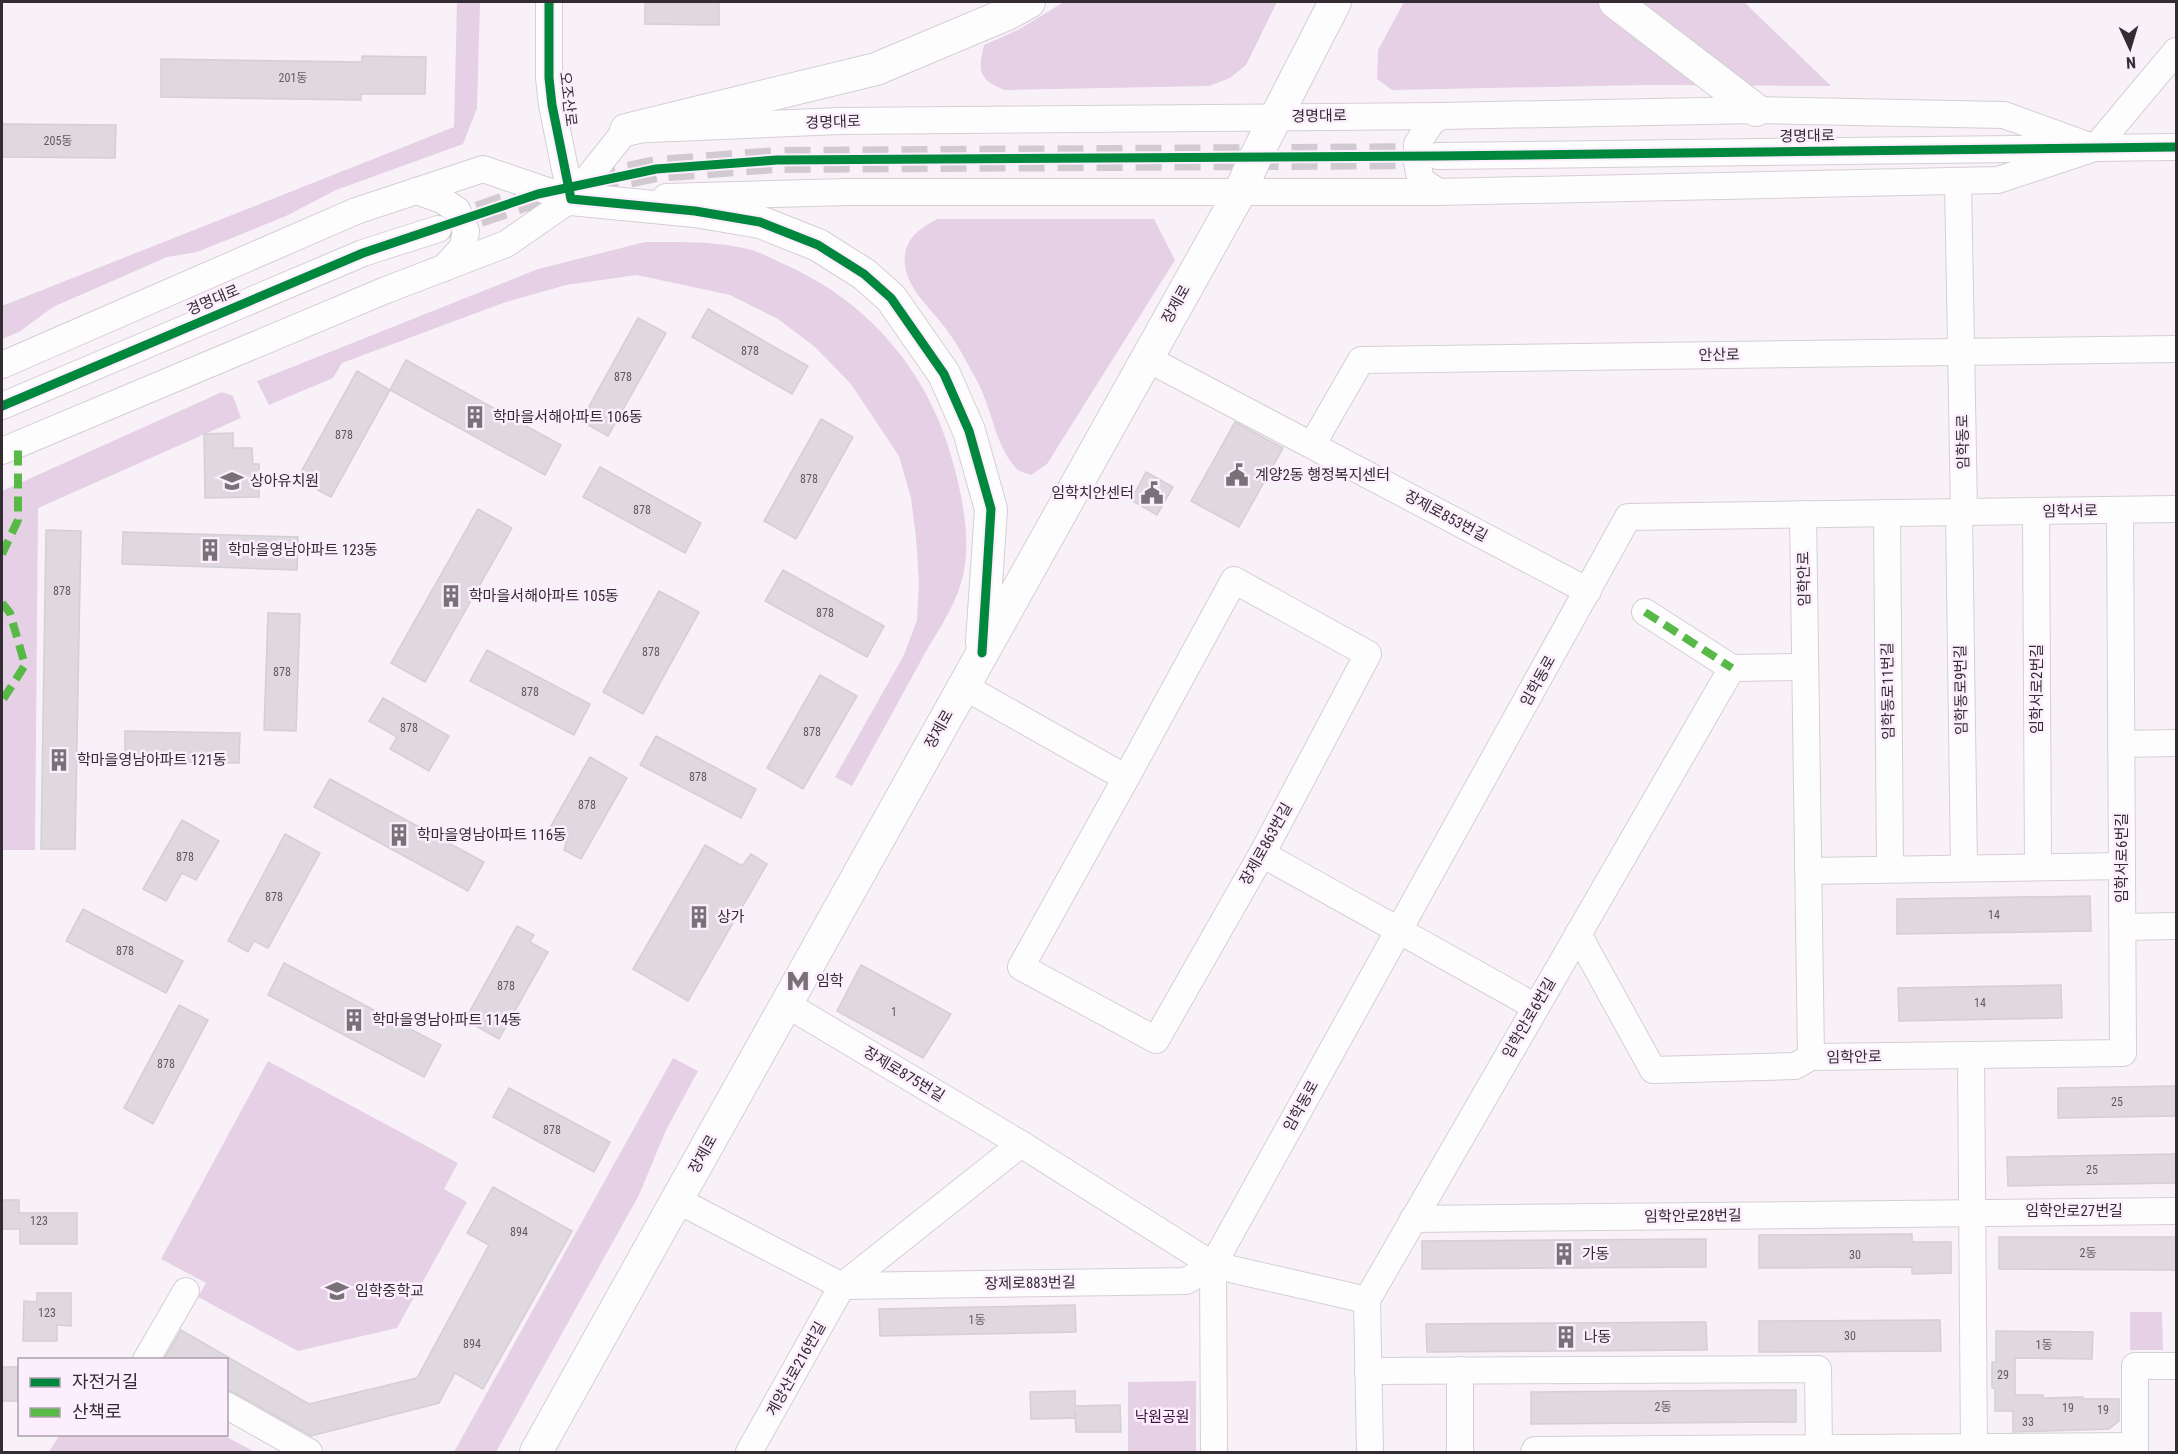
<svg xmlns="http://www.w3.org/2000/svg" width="2178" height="1454" viewBox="0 0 2178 1454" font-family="'Roboto Condensed','Noto Sans KR',sans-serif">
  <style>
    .green { fill: #e5d0e5 }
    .building { fill: #dfd9df; stroke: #d4cfd4; stroke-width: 1.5 }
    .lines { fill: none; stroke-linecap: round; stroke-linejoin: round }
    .minor-tunnel { stroke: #d1cbd1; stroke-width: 26; stroke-dasharray: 26 13; stroke-linecap: butt }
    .minor-casing { stroke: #d5cfd5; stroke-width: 28 }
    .major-casing { stroke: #d5cfd5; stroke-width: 34 }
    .minor { stroke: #fefdfe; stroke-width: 26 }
    .major { stroke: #fefdfe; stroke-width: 32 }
    .quiet { stroke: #58b947; stroke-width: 8; stroke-dasharray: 15 8; stroke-linecap: butt }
    .cycleway-casing { stroke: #fceefc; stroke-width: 13 }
    .cycleway { stroke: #00873e; stroke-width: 9 }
    .labels { text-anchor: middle; stroke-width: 5; stroke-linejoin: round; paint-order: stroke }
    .number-label { font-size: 12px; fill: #605a60 }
    .street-label { font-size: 15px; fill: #332d33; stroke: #fceefc }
    .poi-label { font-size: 15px; fill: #332d33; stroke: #fceefc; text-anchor: start }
    .park-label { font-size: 15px; fill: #3f1441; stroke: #fceefc }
  </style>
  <rect width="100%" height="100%" fill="#f8f2f8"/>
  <!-- green -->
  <g class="green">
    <path d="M457 2H480L477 108 463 144 336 190 286 216 197 252 167 257 53 307 19 332 2 339V306L454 127Z"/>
    <path d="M1064 2H1277L1246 65 1230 78 1209 86 1004 90C978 79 978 71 984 45L1018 30Z"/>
    <path d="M1404 2H1744L1831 86 1647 85 1392 90 1377 79 1378 50Z"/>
    <path d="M938 219H1154L1175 260 1047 464 1031 475C1026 473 1018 472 1015 467 994 443 992 407 976 379 966 361 956 341 943 325 927 304 901 283 905 254 908 236 923 226 938 219Z"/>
    <path d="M645 242C679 242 715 241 748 249 761 252 774 260 786 265 873 304 933 378 955 470 964 505 972 548 961 583 954 608 937 632 924 655 900 699 876 743 852 786L835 777 904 655 917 620 919 582 916 537 911 498 899 456 851 384 815 347 778 319 730 295 637 275 566 285 503 303 342 363 333 378 269 405 257 381 538 269Z"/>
    <path d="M222 392 233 396 241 418 38 508 35 850H2V491Z"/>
    <path d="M673 1058 698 1071 666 1130 639 1195 496 1452H454Z"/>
    <path d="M268 1061 458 1163 444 1189 467 1202 397 1328 298 1351 198 1297 206 1283 161 1259Z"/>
    <path d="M2130 1312H2162L2163 1350H2130Z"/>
    <path d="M1196 1381V1452H1128V1382Z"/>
    <path d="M60 1434 223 1435 255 1452H49Z"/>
  </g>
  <!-- building -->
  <g class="building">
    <path d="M645 2H719V25L645 24Z"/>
    <path d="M362 56 426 57 425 94H361V100L161 97V59L362 62Z"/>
    <path d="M2 124 116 125 115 158 2 157Z"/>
    <path d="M708 309 808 366 792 394 692 337Z"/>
    <path d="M638 318 666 333 608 436 581 421Z"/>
    <path d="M406 360 561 445 545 475 390 390Z"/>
    <path d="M357 371 390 390 331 497 297 479Z"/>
    <path d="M821 419 853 437 796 539 764 521Z"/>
    <path d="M1235 422 1283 448 1239 527 1191 501Z"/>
    <path d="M233 433V448H252L253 464H259V497L205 498 204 434Z"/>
    <path d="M600 467 701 523 685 553 583 497Z"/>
    <path d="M1146 472 1173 487 1157 515 1131 500Z"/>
    <path d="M478 509 512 528 425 682 391 663Z"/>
    <path d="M46 530 81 531 75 849H41Z"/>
    <path d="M123 532 298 537 297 570 122 564Z"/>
    <path d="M783 570 884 626 867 657 765 601Z"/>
    <path d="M659 591 699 612 643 714 603 692Z"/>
    <path d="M268 613 300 614 296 731 264 730Z"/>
    <path d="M487 650 590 704 574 735 470 681Z"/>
    <path d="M820 675 857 696 803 789 767 768Z"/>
    <path d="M383 698 449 736 429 771 390 749 397 737 369 721Z"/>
    <path d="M125 731 240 733 239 763 125 761Z"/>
    <path d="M656 736 756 789 741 818 640 765Z"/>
    <path d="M590 757 627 778 581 859 564 850 566 843 548 831Z"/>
    <path d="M330 779 484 862 468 891 314 807Z"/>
    <path d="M182 820 219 841 196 880 182 873 166 901 143 889Z"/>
    <path d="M285 834 320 853 268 948 254 941 248 952 228 941Z"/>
    <path d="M705 845 742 866 751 854 767 864 688 1001 633 969Z"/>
    <path d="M2090 896 2091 931 1897 934V899Z"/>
    <path d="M83 909 183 961 166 993 66 941Z"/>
    <path d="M517 926 534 935 530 942 548 952 499 1039 465 1020Z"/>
    <path d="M284 963 441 1045 424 1077 268 995Z"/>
    <path d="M861 965 951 1014 923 1058 837 1011Z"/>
    <path d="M2061 985 2062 1018 1899 1021 1898 988Z"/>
    <path d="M179 1005 208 1020 153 1124 124 1108Z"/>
    <path d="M2176 1086V1116L2058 1118V1088Z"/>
    <path d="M509 1088 610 1142 594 1172 493 1117Z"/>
    <path d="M2176 1154V1183L2008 1186 2007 1157Z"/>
    <path d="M493 1187 572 1231 483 1389 455 1373 439 1403 311 1436 233 1392 226 1390V1359H164L181 1330 309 1404 417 1378 489 1245 467 1233Z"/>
    <path d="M2 1200H19V1213H77V1244H20V1229H2Z"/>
    <path d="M1912 1234V1242H1951V1273L1912 1274V1267L1759 1268V1235Z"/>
    <path d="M1999 1237H2176V1270L1999 1269Z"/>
    <path d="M1706 1239V1267L1422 1269V1241Z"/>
    <path d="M37 1293H71V1326L57 1325V1341H23L24 1301 37 1302Z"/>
    <path d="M1075 1305 1076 1332 880 1336 879 1309Z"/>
    <path d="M1940 1320 1941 1351 1759 1352V1321Z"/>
    <path d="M1706 1322 1707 1350 1427 1352 1426 1324Z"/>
    <path d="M1996 1331 2093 1332 2092 1359 2015 1358V1395H2043V1398L2083 1397V1399H2119V1421L2109 1429 2013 1432V1411H1995V1388H1992V1362H1996Z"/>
    <rect x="2" y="1367" width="16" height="34"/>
    <path d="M1796 1390V1422L1531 1424V1392Z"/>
    <path d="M1075 1391V1406L1120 1405 1121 1432H1076L1075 1411V1418L1031 1419 1030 1392Z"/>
  </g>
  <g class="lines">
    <!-- minor-tunnel -->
    <path class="minor-tunnel" d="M442 227 538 194 656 169 777 160 1438 156"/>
    <!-- minor casing -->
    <g class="minor-casing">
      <g id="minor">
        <path d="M549 2V78L552 105 571 199"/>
        <path d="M2095 148 2176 51"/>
        <path d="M1438 156 2176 147"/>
        <path d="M416 191 442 200 457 210 466 231 463 247 444 268"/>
        <path d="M1438 192 1421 180 1417 163V144L1431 123 1440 116"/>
        <path d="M666 197 847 192H1438L1998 180 2095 148"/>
        <path d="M1146 358 1588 591"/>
        <path d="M2 365 356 211 483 169 571 199H582"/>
        <path d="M2 406 363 253 438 229"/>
        <path d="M1312 445 1361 360 2176 349"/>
        <path d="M2 451 386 290 506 244 571 199 626 130 840 121 1440 116 1756 110 2004 115 2095 148"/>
        <path d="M2036 511 2038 867"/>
        <path d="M1959 512 1964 868"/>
        <path d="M1964 512 2176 509"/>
        <path d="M1887 513 1890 869"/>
        <path d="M1803 514 1811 1057 1971 1055 1974 1452"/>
        <path d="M1645 612 1732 668"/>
        <path d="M963 686 1126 778 1021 967 1156 1040 1262 854 1368 654 1234 580 1126 778"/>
        <path d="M2121 744 2176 743"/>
        <path d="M1262 854 1536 1007"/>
        <path d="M1808 871 2122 866"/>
        <path d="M2123 927 2176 926"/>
        <path d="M1578 934 1653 1070 1795 1066 1811 1057"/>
        <path d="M786 1004 1021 1144 1213 1265 1367 1300"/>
        <path d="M1971 1055 2123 1053 2120 510"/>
        <path d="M677 1200 842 1286 1186 1281 1213 1265"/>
        <path d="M1413 1219 2176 1211"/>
        <path d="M146 1360 186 1291"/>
        <path d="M1460 1370V1452"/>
        <path d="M1368 1371 1818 1369 1819 1452"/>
        <path d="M226 1405 309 1452"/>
        <path d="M749 1452 842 1286 1021 1144"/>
        <path d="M1214 1452 1213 1265 1628 517 1964 512 1958 181"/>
        <path d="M1370 1452 1367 1300 1732 668 1805 667"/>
        <path d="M1534 1452 1535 1450 2135 1446"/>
        <path d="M2135 1452V1366H2176"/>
      </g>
    </g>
    <!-- major casing -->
    <g class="major-casing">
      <g id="major">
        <path d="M1615 2 1756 110"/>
        <path d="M626 130 876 69 1007 14 1029 2"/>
        <path d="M571 199 695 211 760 222 818 245 864 274 891 298 944 374 969 431 991 509 982 642"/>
        <path d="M536 1452 1240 192 1256 156 1335 2"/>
      </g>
    </g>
    <!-- minor -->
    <use href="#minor" class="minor"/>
    <!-- major -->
    <use href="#major" class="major"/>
    <!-- quiet -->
    <g class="quiet">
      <path d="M2 554 18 520V444"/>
      <path d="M2 603 10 613 25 665 2 701"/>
      <path d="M1645 612 1732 668"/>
    </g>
    <!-- cycleway casing -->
    <g class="cycleway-casing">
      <g id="cycleway">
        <path d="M549 2V78L552 105 571 199 695 211 760 222 818 245 864 274 891 298 944 374 969 431 991 509 982 653"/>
        <path d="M2 406 363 253 538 194 656 169 777 160 1438 156 2176 147"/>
      </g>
    </g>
    <!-- cycleway -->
    <use href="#cycleway" class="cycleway"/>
  </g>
  <!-- icons -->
  <defs>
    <g id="building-bare" transform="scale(1.8)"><path d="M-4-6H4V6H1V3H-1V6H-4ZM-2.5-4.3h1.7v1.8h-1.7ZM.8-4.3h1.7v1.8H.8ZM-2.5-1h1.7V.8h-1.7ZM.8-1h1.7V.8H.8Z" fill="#787278" stroke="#fceefc" stroke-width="2.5" paint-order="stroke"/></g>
    <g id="civic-bare" transform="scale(1.8)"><path d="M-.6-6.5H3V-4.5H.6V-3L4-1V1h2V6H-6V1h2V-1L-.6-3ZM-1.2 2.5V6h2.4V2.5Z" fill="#787278" stroke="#fceefc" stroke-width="2.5" paint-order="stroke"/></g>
    <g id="school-bare" transform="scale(1.8)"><path d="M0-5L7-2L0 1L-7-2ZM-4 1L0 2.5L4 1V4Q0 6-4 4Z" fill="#787278" stroke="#fceefc" stroke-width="2.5" paint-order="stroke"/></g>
    <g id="metro-bare" transform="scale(1.8)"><path d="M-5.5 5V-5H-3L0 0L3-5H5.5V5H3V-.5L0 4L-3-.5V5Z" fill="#787278" stroke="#fceefc" stroke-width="2.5" paint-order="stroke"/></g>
  </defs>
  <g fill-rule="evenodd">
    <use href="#building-bare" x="475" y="417"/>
    <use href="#civic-bare" x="1237" y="475"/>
    <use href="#school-bare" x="232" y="481"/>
    <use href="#civic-bare" x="1152" y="493"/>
    <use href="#building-bare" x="210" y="550"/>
    <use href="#building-bare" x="451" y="596"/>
    <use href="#building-bare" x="59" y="760"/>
    <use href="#building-bare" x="399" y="835"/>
    <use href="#building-bare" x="699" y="917"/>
    <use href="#metro-bare" x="798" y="981"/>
    <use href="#building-bare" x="354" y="1020"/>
    <use href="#building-bare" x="1564" y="1254"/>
    <use href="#school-bare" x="337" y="1291"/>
    <use href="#building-bare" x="1566" y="1337"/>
  </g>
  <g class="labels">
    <!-- number labels -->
    <g class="number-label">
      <text x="293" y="82">201동</text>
      <text x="58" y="145">205동</text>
      <text x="750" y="355">878</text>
      <text x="623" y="381">878</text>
      <text x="344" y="439">878</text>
      <text x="809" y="483">878</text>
      <text x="642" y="514">878</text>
      <text x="62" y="595">878</text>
      <text x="825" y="617">878</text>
      <text x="651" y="656">878</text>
      <text x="282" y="676">878</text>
      <text x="530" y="696">878</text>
      <text x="409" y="732">878</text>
      <text x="812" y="736">878</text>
      <text x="698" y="781">878</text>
      <text x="587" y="809">878</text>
      <text x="185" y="861">878</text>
      <text x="274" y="901">878</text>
      <text x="1994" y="919">14</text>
      <text x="125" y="955">878</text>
      <text x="506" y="990">878</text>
      <text x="1980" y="1007">14</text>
      <text x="894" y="1016">1</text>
      <text x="166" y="1068">878</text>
      <text x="2117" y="1106">25</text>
      <text x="552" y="1134">878</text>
      <text x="2092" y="1174">25</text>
      <text x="39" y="1225">123</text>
      <text x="519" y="1236">894</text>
      <text x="2088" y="1257">2동</text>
      <text x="1855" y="1259">30</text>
      <text x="47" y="1317">123</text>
      <text x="977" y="1324">1동</text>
      <text x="1850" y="1340">30</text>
      <text x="472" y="1348">894</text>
      <text x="2044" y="1349">1동</text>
      <text x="2003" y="1379">29</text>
      <text x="1663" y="1411">2동</text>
      <text x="2068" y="1412">19</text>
      <text x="2103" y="1414">19</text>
      <text x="2028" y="1426">33</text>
    </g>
    <!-- street labels -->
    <g class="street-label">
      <text transform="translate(568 99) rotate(83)" y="5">오조산로</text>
      <text transform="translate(1319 116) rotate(-1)" y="5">경명대로</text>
      <text transform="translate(833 122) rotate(-2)" y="5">경명대로</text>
      <text transform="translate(1807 136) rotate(-1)" y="5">경명대로</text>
      <text transform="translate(213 300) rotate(-23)" y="5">경명대로</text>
      <text transform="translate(1176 304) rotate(-61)" y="5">장제로</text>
      <text transform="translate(1719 355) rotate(-1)" y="5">안산로</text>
      <text transform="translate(1963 442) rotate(-91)" y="5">임학동로</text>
      <text transform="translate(2070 511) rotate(-1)" y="5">임학서로</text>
      <text transform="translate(1446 516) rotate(28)" y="5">장제로853번길</text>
      <text transform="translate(1804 579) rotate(-91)" y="5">임학안로</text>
      <text transform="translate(1538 681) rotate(-61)" y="5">임학동로</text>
      <text transform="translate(2037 689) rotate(-90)" y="5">임학서로2번길</text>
      <text transform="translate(1961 690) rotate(-91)" y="5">임학동로9번길</text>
      <text transform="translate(1888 691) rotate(-91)" y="5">임학동로11번길</text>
      <text transform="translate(939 729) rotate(-61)" y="5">장제로</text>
      <text transform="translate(1266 844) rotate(-61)" y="5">장제로863번길</text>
      <text transform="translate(2122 858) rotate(-90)" y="5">임학서로6번길</text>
      <text transform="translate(1529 1018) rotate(-60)" y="5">임학안로6번길</text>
      <text transform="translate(1854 1057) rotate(-1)" y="5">임학안로</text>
      <text transform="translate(904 1074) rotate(31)" y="5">장제로875번길</text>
      <text transform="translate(1301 1106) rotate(-61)" y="5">임학동로</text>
      <text transform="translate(703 1154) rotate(-61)" y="5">장제로</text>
      <text x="2074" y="1216">임학안로27번길</text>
      <text transform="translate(1693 1216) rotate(-1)" y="5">임학안로28번길</text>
      <text transform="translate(1030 1283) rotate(-1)" y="5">장제로883번길</text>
      <text transform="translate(796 1369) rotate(-61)" y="5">계양산로216번길</text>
    </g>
    <!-- poi labels -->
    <g class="poi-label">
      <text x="493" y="422">학마을서해아파트 106동</text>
      <text x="1255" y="480">계양2동 행정복지센터</text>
      <text x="250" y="486">상아유치원</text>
      <text x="1134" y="498" text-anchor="end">임학치안센터</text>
      <text x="228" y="555">학마을영남아파트 123동</text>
      <text x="469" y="601">학마을서해아파트 105동</text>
      <text x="77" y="765">학마을영남아파트 121동</text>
      <text x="417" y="840">학마을영남아파트 116동</text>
      <text x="717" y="922">상가</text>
      <text x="816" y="986">임학</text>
      <text x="372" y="1025">학마을영남아파트 114동</text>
      <text x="1582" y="1259">가동</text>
      <text x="355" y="1296">임학중학교</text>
      <text x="1584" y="1342">나동</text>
    </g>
    <!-- park labels -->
    <g class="park-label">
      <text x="1162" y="1422">낙원공원</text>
    </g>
  </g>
  <!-- border -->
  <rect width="2178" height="1454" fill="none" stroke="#332d33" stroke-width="6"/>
  <!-- legend -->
  <rect x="18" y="1358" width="210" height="78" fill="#fceefc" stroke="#aca1ac" stroke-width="1.5"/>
  <rect x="30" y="1378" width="30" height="9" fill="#00873e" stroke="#aca1ac" stroke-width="1.5"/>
  <text x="72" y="1388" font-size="18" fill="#332d33">자전거길</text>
  <rect x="30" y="1408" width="30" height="9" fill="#58b947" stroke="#aca1ac" stroke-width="1.5"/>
  <text x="72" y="1418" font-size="18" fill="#332d33">산책로</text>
  <!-- north arrow -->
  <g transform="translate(2130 48) rotate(176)" stroke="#fceefc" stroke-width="4.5" paint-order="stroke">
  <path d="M0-4.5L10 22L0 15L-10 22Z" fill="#332d33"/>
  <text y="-9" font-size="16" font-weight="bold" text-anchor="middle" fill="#332d33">N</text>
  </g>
</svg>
